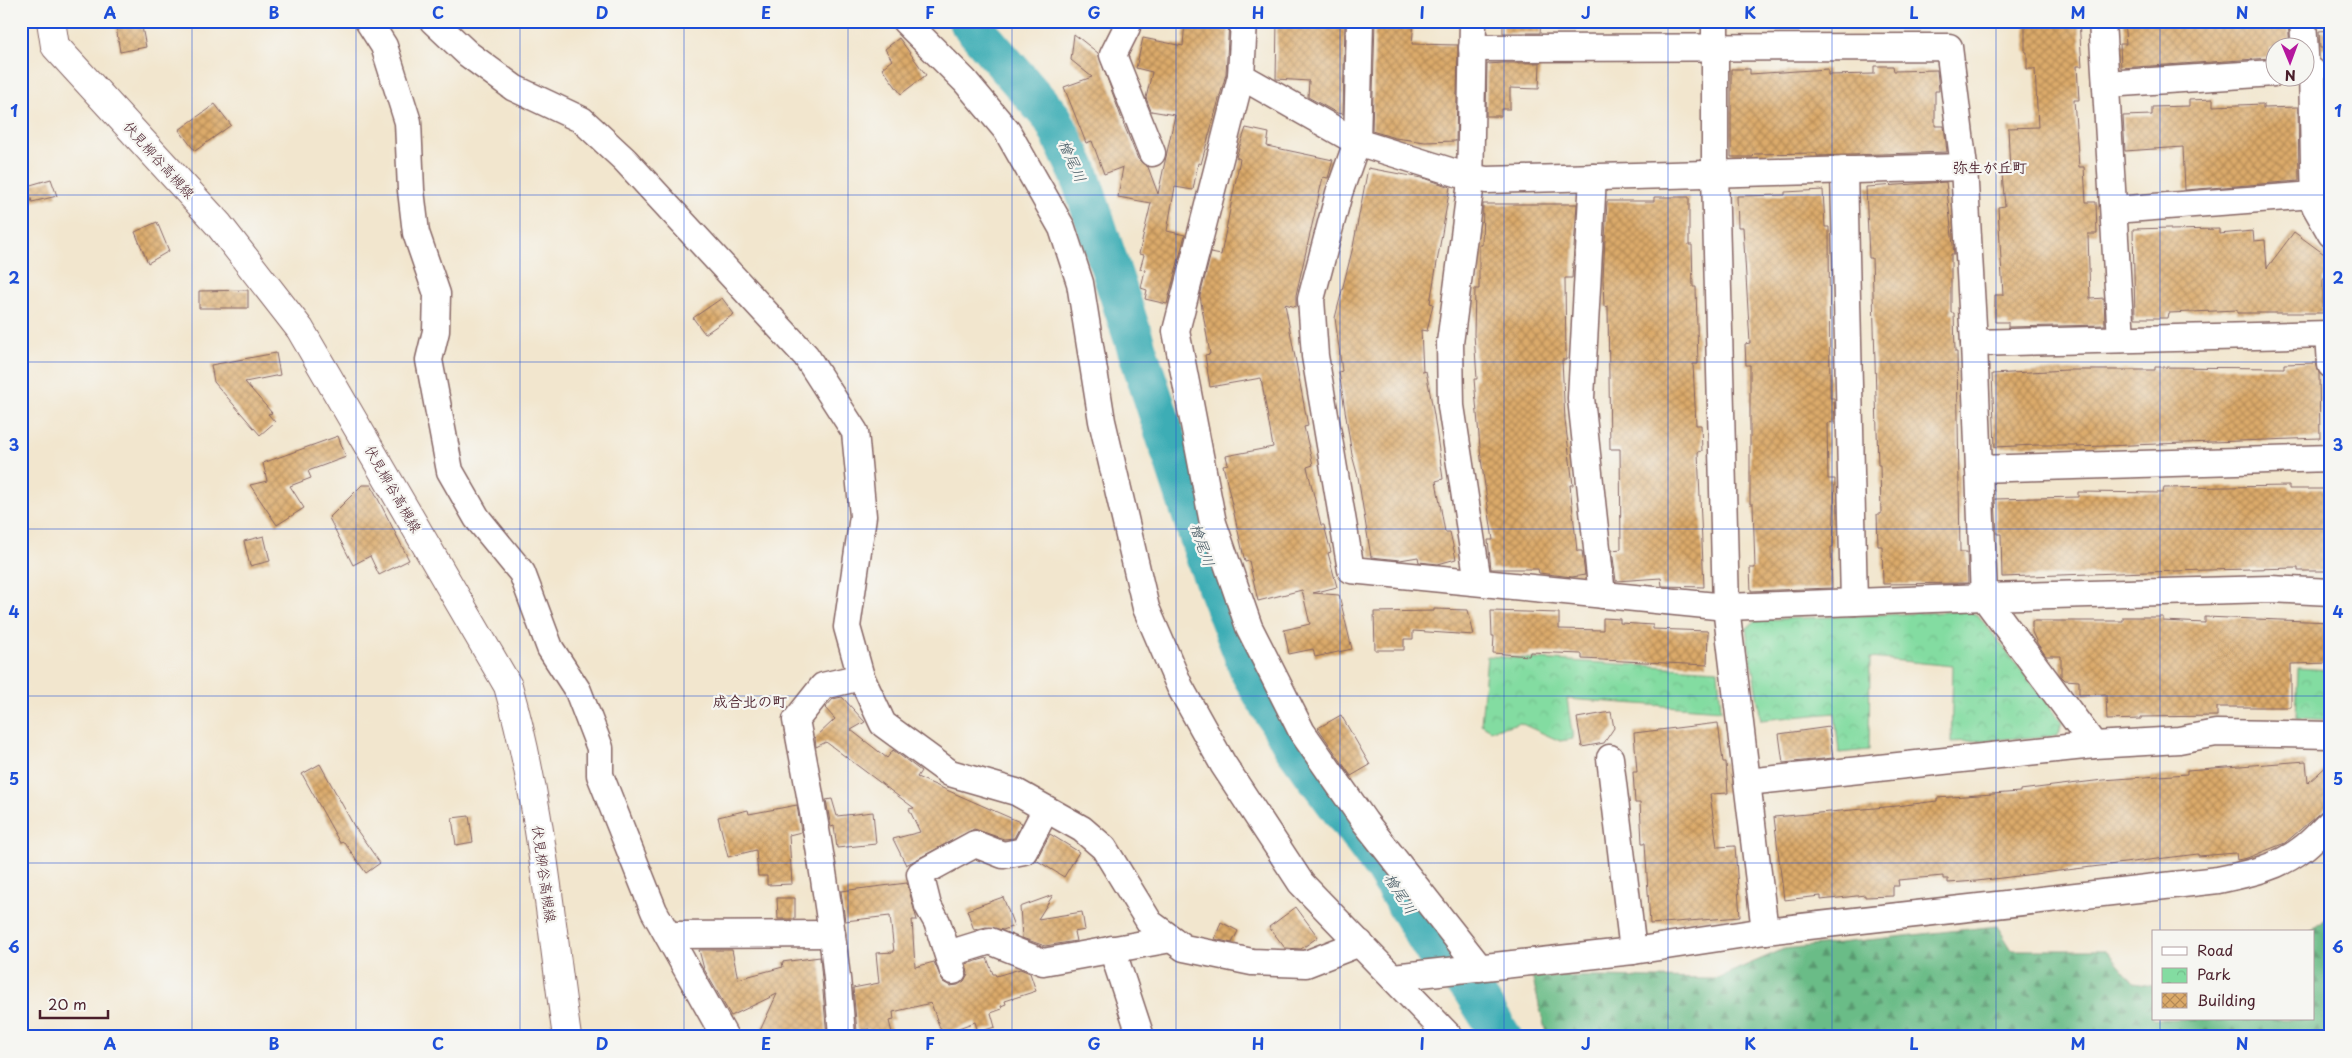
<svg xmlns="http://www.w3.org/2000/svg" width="2352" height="1058" viewBox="0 0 2352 1058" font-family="'Playpen Sans','Klee One',sans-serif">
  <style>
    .forest { fill: url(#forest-firs); stroke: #5a6e59 }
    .park { fill: url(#park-crowns); stroke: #667e66 }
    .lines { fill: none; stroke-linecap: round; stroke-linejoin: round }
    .river { stroke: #3cadb5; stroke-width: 40 }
    .building { fill: url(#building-cross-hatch) }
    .minor-casing { stroke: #856564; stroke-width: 29 }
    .major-casing { stroke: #856564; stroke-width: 30 }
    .minor { stroke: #fff; stroke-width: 26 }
    .major { stroke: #fff; stroke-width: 28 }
    .grid { fill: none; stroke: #1d4ed8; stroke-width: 1; stroke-opacity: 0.55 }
    .labels { text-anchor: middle; stroke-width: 4.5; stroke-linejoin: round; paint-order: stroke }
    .street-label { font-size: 14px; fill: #4a1f2b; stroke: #f6f6f2 }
    .water-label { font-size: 15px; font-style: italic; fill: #445862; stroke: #f6f6f2 }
    .neighbourhood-label { font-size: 15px; font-weight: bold; fill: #4a1f2b; stroke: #f6f6f2 }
    .neatline { fill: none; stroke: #1d4ed8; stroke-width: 2 }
    .grid-label { font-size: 16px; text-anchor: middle; font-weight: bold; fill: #1d4ed8 }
  </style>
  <defs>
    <pattern id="forest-firs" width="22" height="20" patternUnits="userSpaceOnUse" patternTransform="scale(1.25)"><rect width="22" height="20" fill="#6abc87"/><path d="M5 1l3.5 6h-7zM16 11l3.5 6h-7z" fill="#59986f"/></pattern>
    <pattern id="park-crowns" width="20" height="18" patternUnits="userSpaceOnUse" patternTransform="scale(1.25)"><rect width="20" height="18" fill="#83dca1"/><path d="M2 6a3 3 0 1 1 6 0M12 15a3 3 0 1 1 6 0" fill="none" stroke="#73bc8b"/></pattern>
    <pattern id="building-cross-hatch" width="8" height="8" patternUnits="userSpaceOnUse" patternTransform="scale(1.25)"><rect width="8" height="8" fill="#dbaa6a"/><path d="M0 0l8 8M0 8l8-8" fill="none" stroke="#b48a57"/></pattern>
  </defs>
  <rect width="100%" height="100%" fill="#f6f6f2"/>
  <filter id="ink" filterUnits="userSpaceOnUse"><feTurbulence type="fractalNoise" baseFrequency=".02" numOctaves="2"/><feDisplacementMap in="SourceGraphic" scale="10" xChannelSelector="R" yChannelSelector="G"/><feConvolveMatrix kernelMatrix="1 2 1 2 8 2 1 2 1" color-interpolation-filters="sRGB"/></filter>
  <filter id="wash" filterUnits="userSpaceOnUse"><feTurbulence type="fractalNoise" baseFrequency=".0096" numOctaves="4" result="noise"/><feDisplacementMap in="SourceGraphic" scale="20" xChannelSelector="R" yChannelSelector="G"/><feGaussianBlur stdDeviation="1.12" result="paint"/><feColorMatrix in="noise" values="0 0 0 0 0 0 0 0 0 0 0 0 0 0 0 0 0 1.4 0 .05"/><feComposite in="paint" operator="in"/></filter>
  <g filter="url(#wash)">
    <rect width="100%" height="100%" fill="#f2e6ce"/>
    <!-- forest -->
    <path class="forest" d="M2331 913V1037H1547L1532 976 1715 979 1784 949 1997 926 2012 950H2106L2134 983 2153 986V1019H2313V932H2310Z"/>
    <!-- park -->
    <g class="park">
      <path d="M1967 611 1978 615 2062 722 2058 736 1951 742 1953 666 1870 658 1869 750 1839 753 1835 713 1761 720 1746 629 1756 620Z"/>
      <path d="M1487 656 1718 670 1721 710 1567 699 1573 739 1560 741 1520 723 1491 730 1481 724Z"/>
      <path d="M2298 668 2331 670V720L2296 718Z"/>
    </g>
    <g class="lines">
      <!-- river -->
      <path class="river" d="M968 21 1053 119 1079 173 1207 562 1251 674 1292 744 1384 868 1437 955 1470 986 1502 1037"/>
    </g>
    <g id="blocks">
      <!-- building -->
      <g class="building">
        <path d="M1185 21H1229L1226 74 1201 164 1198 163 1193 190 1175 187 1167 231 1185 235 1167 304 1145 299 1147 290 1141 288 1145 270 1140 269 1144 255 1139 254 1151 203 1118 197 1123 167 1104 174 1092 141 1086 143 1064 87 1092 77 1071 60 1074 34 1098 53 1124 125 1138 159 1148 167 1158 194 1175 115 1151 111 1146 98 1152 72 1136 68 1143 38 1183 46Z"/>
        <path d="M1277 21H1345L1343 114 1337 113 1308 97 1309 81 1276 79Z"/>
        <path d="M1375 21H1414L1412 44 1458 45 1456 141 1425 142 1395 138 1372 131Z"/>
        <path d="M1503 21H1541L1540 33H1503Z"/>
        <path d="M2025 21H2079L2082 66H2077L2079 100H2074L2079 167H2084L2086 202H2096L2097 234H2088L2090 299 2104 298 2105 325 2008 327V322H1995V295H2003L1998 207 2005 206 2002 174 2010 173 2008 128 2038 127 2035 69H2027V52H2025Z"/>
        <path d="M2124 21H2288L2290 48H2270L2271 58 2121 68 2120 44H2126Z"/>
        <path d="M141 22 146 47 120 52 116 27Z"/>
        <path d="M2331 30V48H2320L2319 31Z"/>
        <path d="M899 38 926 75 901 94 882 68 892 60 885 49Z"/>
        <path d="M1504 63H1540L1539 89 1510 88V109H1501V116H1486L1487 64Z"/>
        <path d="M1874 66H1893L1894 71 1937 70 1939 91H1935V126H1944L1947 152 1817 156V153L1754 154 1753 157H1731V69H1750V74L1828 69V75L1874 74Z"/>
        <path d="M2213 99V106L2263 104V108L2298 107 2299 181 2185 190 2183 147 2125 151 2123 116 2152 115V107L2189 106V100Z"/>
        <path d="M215 104 231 125 195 151 179 130Z"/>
        <path d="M1246 128 1269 133 1267 146 1333 160 1328 178 1323 177 1296 295V307L1285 304 1308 426 1304 427 1313 465 1307 467 1321 525H1324L1331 552 1328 553 1337 587 1313 593 1339 595 1352 649 1315 657 1313 649 1289 654 1284 630 1310 624 1302 590 1258 601 1249 561 1245 562 1223 465 1228 464 1226 456 1273 447 1261 378 1210 387 1205 355 1210 354 1200 296 1211 253 1221 255 1240 159 1236 157Z"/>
        <path d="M1368 168 1427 179 1450 187 1430 303 1433 304 1427 331 1421 330 1423 372 1426 371 1434 415 1443 479 1436 481 1445 532H1450L1456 559 1438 564 1419 562 1418 557 1400 560 1371 557 1358 477 1352 455 1339 372 1342 371 1335 318 1353 247Z"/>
        <path d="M51 179 57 196 32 202 27 186Z"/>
        <path d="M1946 182 1954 254H1951V313H1954L1955 352H1957L1960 552H1967L1968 583 1883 584 1882 546H1878L1877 514H1881L1880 465H1878L1872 258H1869L1866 187Z"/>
        <path d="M1823 190 1825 227H1829L1830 398H1834L1835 422 1827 423 1828 479H1835L1833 547H1831L1832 588 1751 591 1750 568H1755L1753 504H1750V365H1746L1745 344 1750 343 1743 227H1738L1737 196 1785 195V192Z"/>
        <path d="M1654 197H1689V245H1692L1693 287H1696L1698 364H1693L1696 425H1701L1702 451 1698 452 1704 587 1662 586 1661 578 1616 581 1612 550 1621 549 1620 449H1610L1608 306 1604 307 1603 278 1607 201H1654Z"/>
        <path d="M1483 204H1577L1572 278H1565L1566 360H1562L1565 420 1573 485H1570L1577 551H1582L1585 575 1572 577 1539 573 1538 569H1491L1488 540H1493L1481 459 1474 379H1477L1474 334 1475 289H1479V245H1482Z"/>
        <path d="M157 222 169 251 148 263 135 232Z"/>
        <path d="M2170 228V230L2219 229V234L2253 231 2254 241 2265 240 2267 268 2294 232 2331 259V269L2323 280V313H2237V310L2169 313 2168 318H2135L2133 229Z"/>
        <path d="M248 290V308H199V291Z"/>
        <path d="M722 298 734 314 705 334 693 318Z"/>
        <path d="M276 353 280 375 245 382 272 413 268 414 275 422 260 435 214 382 211 365Z"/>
        <path d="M2316 363 2319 373 2320 438 2077 447 2076 445H2036L1995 447 1992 374 2067 370H2155V367L2284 368V364Z"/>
        <path d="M338 436 346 457 308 471 311 478 290 486 304 508 277 525 250 485 267 481 263 463Z"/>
        <path d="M362 485H371L409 560 379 575 370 556 353 565 329 518Z"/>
        <path d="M2289 486V489H2331V571H2298V568L2206 570 2002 577 2001 534H1997L1995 499 2078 497V492L2163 493 2164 488Z"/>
        <path d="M264 536 270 561 250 566 244 541Z"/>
        <path d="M1434 609 1468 610 1474 635 1413 631V639H1404V650H1375L1374 612 1434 611Z"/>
        <path d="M1491 611 1559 613V629L1603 630V618L1620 619V623L1653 625V629L1708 631 1707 665 1582 659V654L1530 652 1529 656 1493 653 1494 636H1492Z"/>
        <path d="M2123 617H2163V621L2205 623V617L2331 622V663L2291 664V707H2217V716L2141 717V719L2107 720 2106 694 2079 695V681L2065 680 2061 676V656H2046L2037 643 2032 632V621H2123Z"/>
        <path d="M842 697 865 722 851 730 887 758 893 750 921 771 917 777 1022 823 1014 838 1004 839 974 829 906 865 893 839 920 832 909 809 914 808 826 742 816 747 815 738 835 719 825 708 833 699Z"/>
        <path d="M1611 712 1614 728 1604 743 1582 747 1577 718Z"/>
        <path d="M1341 715 1370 765 1351 776 1318 728Z"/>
        <path d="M1718 723 1723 762H1726L1728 793 1710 794 1717 847 1735 846 1740 917 1650 924 1645 843H1642L1640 803H1635L1633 772H1637L1634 733Z"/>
        <path d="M1829 727 1833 758 1783 763 1779 734Z"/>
        <path d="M2306 761 2308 783 2331 762V803L2285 843 2247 858 2237 860 2236 853 2198 856V854L1977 881 1948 883V879H1943V876L1898 880 1899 886H1893V896L1865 897V895L1821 900V896L1784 900 1774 817 1897 806 1937 801V798L2020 792V790L2103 780 2187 774V770Z"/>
        <path d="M320 764 354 826 380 863 366 873 344 842 340 843 302 774Z"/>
        <path d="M832 799 837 816 873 812 876 844 837 848 834 826 831 827 826 800Z"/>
        <path d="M797 805 801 832 789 835 792 884 767 885V876H758L756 850 728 857 718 817 748 810 749 814Z"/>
        <path d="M469 816 473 842 456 845 452 818Z"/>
        <path d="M1050 834 1079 852 1064 877 1036 860Z"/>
        <path d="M907 883 917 920H912L915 967 934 962 943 982 950 986 958 985 964 981 968 974 966 964 987 958 993 974H995L996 976 1020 969 1030 973 1036 991 1005 1001 1006 1004 1001 1006 1002 1009 991 1013 995 1027 978 1032 975 1022 942 1034 931 1003 893 1012 894 1020 889 1021 893 1037H871L869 1029 857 1031 853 988 879 983 876 953 894 952 890 916 845 921 841 891Z"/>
        <path d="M1053 895 1038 919 1082 912 1085 930 1074 932 1076 941 1045 946 1022 938 1020 907Z"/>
        <path d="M1003 897 1014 926 1003 930 986 927 974 930 967 910Z"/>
        <path d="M777 898H795V919H778Z"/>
        <path d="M1296 907 1318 937 1301 949 1285 948 1269 927Z"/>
        <path d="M1221 922 1238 931 1232 943 1215 939Z"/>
        <path d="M699 950H732L738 979 783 967 782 962 820 957 827 1037H757L777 994 731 1016 704 969Z"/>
      </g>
    </g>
  </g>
  <g filter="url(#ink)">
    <use href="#blocks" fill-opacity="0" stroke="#856564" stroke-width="1"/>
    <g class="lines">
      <!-- minor casing -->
      <g class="minor-casing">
        <g id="minor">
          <path d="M368 21 384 46 408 122 411 190 416 233 437 294 436 331 429 360 450 471 477 518 522 573 550 648 578 691 600 748V775L654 911 725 1037"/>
          <path d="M433 21 468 54 514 88 582 120 625 160 806 356 855 432 863 516 847 627 861 677 883 724 950 773 1016 792 1082 829 1104 848 1150 923 1184 948 1252 962 1306 964 1360 943"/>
          <path d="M905 21 965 81 1007 131 1062 228 1080 283 1102 421 1146 608 1180 687 1223 764 1301 883 1450 1037"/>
          <path d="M1127 21V27L1113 55 1152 153"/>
          <path d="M1244 21 1241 76 1357 142 1469 177 1487 180 1964 167"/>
          <path d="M1360 21 1357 142 1339 193 1311 299 1315 356 1351 570 1726 607 1984 597 2271 589 2331 592"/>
          <path d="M1473 21 1470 190 1450 343 1451 406 1478 582"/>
          <path d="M1715 21V173L1726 607 1765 931"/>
          <path d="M2102 21 2121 339"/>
          <path d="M2303 21 2306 71"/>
          <path d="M1472 48 1949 47 1964 167 1974 343 1984 597 2094 745"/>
          <path d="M2312 71 2315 206 2331 234"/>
          <path d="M1241 76 1176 331 1213 523 1249 627 1302 732 1365 822 1480 968"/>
          <path d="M2106 84 2274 73"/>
          <path d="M1844 170 1854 602"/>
          <path d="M1593 177 1581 398 1602 595"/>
          <path d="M2114 210 2314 195"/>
          <path d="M1974 343 2329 334 2331 365"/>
          <path d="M1979 469 2331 458"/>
          <path d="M1610 758 1633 951"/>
          <path d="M1747 782 2094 745 2179 740 2216 733 2331 735"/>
          <path d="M668 935 832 934"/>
          <path d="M1112 949 1141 1037"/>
          <path d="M948 954 990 941 1043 962 1171 939"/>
          <path d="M953 971 937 922 928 906 920 874 975 844 1003 855 1024 851 1046 809"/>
          <path d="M1393 977 1633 951 1765 931 2218 880C2247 874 2278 868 2302 849 2312 842 2321 831 2331 822"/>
          <path d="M842 1037C835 930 816 825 796 720L823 686 861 677"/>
        </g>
      </g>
      <!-- major casing -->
      <g class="major-casing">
        <path id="major" d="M51 21 55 46 219 225 300 329 508 686C541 800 550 920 567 1037"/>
      </g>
      <!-- minor -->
      <use href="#minor" class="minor"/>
      <!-- major -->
      <use href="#major" class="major"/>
    </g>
  </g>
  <!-- grid -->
  <path class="grid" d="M192 21V1037M356 21V1037M520 21V1037M684 21V1037M848 21V1037M1012 21V1037M1176 21V1037M1340 21V1037M1504 21V1037M1668 21V1037M1832 21V1037M1996 21V1037M2160 21V932M21 195H2331M21 362H2331M21 529H2331M21 696H2331M21 863H2331M2160 1019V1037"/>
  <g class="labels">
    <!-- street labels -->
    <g class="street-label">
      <text transform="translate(159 160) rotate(48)" y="5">伏見柳谷高槻線</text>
      <text transform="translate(393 489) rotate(60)" y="5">伏見柳谷高槻線</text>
      <text transform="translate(544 874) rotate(82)" y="5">伏見柳谷高槻線</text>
    </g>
    <!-- water labels -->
    <g class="water-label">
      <text transform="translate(1072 161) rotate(66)" y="5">檜尾川</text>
      <text transform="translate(1202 545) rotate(71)" y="5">檜尾川</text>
      <text transform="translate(1400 894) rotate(58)" y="5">檜尾川</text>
    </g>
    <!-- neighbourhood labels -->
    <g class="neighbourhood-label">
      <text x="1990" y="173">弥生が丘町</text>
      <text x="750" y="707">成合北の町</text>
    </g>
  </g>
  <!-- margin -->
  <rect width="2352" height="1058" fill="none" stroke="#f6f6f2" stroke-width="55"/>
  <!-- legend -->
  <rect x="2152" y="930" width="162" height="90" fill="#f6f6f2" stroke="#b1a0a2"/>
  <rect x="2162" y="947" width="25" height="8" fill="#ffffff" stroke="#b1a0a2"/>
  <text x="2197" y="956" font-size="15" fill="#4a1f2b">Road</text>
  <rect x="2162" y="968" width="25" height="15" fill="url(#park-crowns)" stroke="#b1a0a2"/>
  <text x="2197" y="980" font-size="15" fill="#4a1f2b">Park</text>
  <rect x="2162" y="993" width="25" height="15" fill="url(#building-cross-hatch)" stroke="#b1a0a2"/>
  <text x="2197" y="1006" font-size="15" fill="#4a1f2b">Building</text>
  <!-- north arrow -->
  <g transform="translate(2290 62) rotate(179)"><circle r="24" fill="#f6f6f2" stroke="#b1a0a2"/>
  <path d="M0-4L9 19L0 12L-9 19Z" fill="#b5179e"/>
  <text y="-8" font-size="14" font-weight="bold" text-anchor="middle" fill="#4a1f2b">N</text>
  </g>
  <!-- scale -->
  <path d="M40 1010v8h68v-8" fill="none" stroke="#4a1f2b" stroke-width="2.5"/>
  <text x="48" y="1010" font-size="15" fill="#4a1f2b" stroke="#f6f6f2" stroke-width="4" paint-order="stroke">20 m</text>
  <rect x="28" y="28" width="2296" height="1002" class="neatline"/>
  <g class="grid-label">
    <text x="110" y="19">A</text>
    <text x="274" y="19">B</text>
    <text x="438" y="19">C</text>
    <text x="602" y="19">D</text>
    <text x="766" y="19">E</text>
    <text x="930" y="19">F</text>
    <text x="1094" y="19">G</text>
    <text x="1258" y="19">H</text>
    <text x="1422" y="19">I</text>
    <text x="1586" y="19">J</text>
    <text x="1750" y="19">K</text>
    <text x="1914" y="19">L</text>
    <text x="2078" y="19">M</text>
    <text x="2242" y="19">N</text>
    <text x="14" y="117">1</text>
    <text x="2338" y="117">1</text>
    <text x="14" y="284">2</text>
    <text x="2338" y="284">2</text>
    <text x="14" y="451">3</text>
    <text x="2338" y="451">3</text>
    <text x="14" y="618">4</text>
    <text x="2338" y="618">4</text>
    <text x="14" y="785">5</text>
    <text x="2338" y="785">5</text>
    <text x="14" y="953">6</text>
    <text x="2338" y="953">6</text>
    <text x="110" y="1050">A</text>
    <text x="274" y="1050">B</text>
    <text x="438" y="1050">C</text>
    <text x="602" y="1050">D</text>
    <text x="766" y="1050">E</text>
    <text x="930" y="1050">F</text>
    <text x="1094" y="1050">G</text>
    <text x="1258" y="1050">H</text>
    <text x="1422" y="1050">I</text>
    <text x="1586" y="1050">J</text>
    <text x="1750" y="1050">K</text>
    <text x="1914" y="1050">L</text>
    <text x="2078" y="1050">M</text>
    <text x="2242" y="1050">N</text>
  </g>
</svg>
